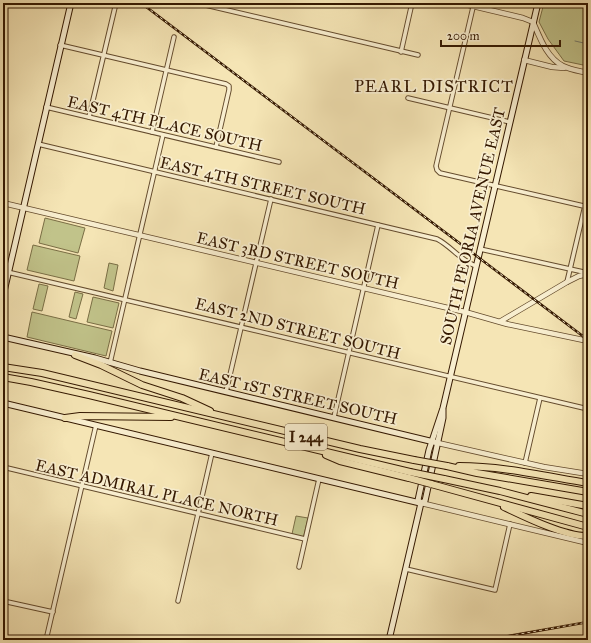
<svg xmlns="http://www.w3.org/2000/svg" width="591" height="643" viewBox="0 0 591 643" font-family="'IM FELL Great Primer',serif">
  <style>
    .green { fill: #c1c38a; stroke: #7a6e45 }
    .lines { fill: none; stroke-linecap: round; stroke-linejoin: round }
    .stream { stroke: #747b6d; stroke-width: 1 }
    .minor-casing { stroke: #644b2d; stroke-width: 5.5 }
    .tertiary-casing { stroke: #644b2d; stroke-width: 6 }
    .secondary-casing { stroke: #341800; stroke-width: 7 }
    .primary-casing { stroke: #341800; stroke-width: 8 }
    .motorway-casing { stroke: #341800; stroke-width: 8 }
    .minor { stroke: #f8eecf; stroke-width: 3.5 }
    .tertiary { stroke: #f8eecf; stroke-width: 4.5 }
    .secondary { stroke: #f8eecf; stroke-width: 5 }
    .primary { stroke: #f5e5b5; stroke-width: 5.5 }
    .motorway { stroke: #f5e5b5; stroke-width: 6 }
    .rail-casing { stroke: #341800; stroke-width: 2.5 }
    .rail { stroke: #f8eecf; stroke-width: 1; stroke-dasharray: 3; stroke-linecap: butt }
    .motorway-bridge-casing { stroke: #341800; stroke-width: 8; stroke-linecap: butt }
    .motorway-bridge { stroke: #f5e5b5; stroke-width: 6 }
    .labels { text-anchor: middle; stroke-width: 3.5; stroke-linejoin: round; paint-order: stroke }
    .shield { fill: #f8eecf; stroke: #6f583e; stroke-width: 1 }
    .shield-label { font-size: 15px; font-weight: bold; fill: #341800 }
    .street-label { font-size: 16px; fill: #341800; stroke: #f8eecf }
    .neighbourhood-label { font-size: 17px; letter-spacing: 1px; fill: #341800; stroke: #f8eecf }
  </style>
  <rect width="100%" height="100%" fill="#f5e5b5"/>
  <filter id="stains"><feTurbulence type="fractalNoise" baseFrequency=".005" numOctaves="4"/><feColorMatrix values="0 0 0 0 .2 0 0 0 0 .09 0 0 0 0 .02 0 0 0 .5 -.17"/></filter>
  <radialGradient id="worn" r=".72"><stop offset=".6" stop-color="#630" stop-opacity="0"/><stop offset="1" stop-color="#630" stop-opacity=".3"/></radialGradient>
  <!-- green -->
  <g class="green">
    <path d="M544 3H588V66L564 61 548 39 539 22Z"/>
    <path d="M45 218 85 228 78 253 39 243Z"/>
    <path d="M33 245 80 256 74 281 27 270Z"/>
    <path d="M109 263 118 265 113 291 104 288Z"/>
    <path d="M39 284 48 286 42 311 33 309Z"/>
    <path d="M75 292 83 294 76 319 69 317Z"/>
    <path d="M93 297 119 303 113 328 87 322Z"/>
    <path d="M32 312 112 331 106 356 27 337Z"/>
    <path d="M296 516 308 518 304 535 303 537 292 534Z"/>
  </g>
  <g class="lines">
    <!-- stream -->
    <path class="stream" d="M575 41 588 44"/>
    <!-- minor casing -->
    <g class="minor-casing">
      <g id="minor">
        <path d="M197 3 418 55"/>
        <path d="M474 3 436 166 437 170 440 173 588 207"/>
        <path d="M3 8 4 3"/>
        <path d="M60 45 226 84 229 86V90L216 147"/>
        <path d="M401 52 412 3"/>
        <path d="M408 98 510 122"/>
        <path d="M46 107 279 162"/>
        <path d="M89 117 116 3"/>
        <path d="M152 132 174 37"/>
        <path d="M38 144 437 239C451 246 461 261 476 266"/>
        <path d="M480 249 588 273"/>
        <path d="M3 271 588 409"/>
        <path d="M567 282 588 193"/>
        <path d="M110 363 163 135"/>
        <path d="M226 392 271 199"/>
        <path d="M334 417 378 225"/>
        <path d="M525 463 540 398"/>
        <path d="M3 467 305 539"/>
        <path d="M299 567 319 479"/>
        <path d="M406 569 495 590 510 524"/>
        <path d="M3 601 53 612"/>
        <path d="M178 601 212 453"/>
        <path d="M46 640 96 425"/>
      </g>
    </g>
    <!-- tertiary casing -->
    <g class="tertiary-casing">
      <g id="tertiary">
        <path d="M460 3 523 18 533 22C540 38 547 58 563 66 571 70 580 71 588 73"/>
        <path d="M524 60 552 67 564 68"/>
        <path d="M3 203 465 312 507 324 588 341"/>
        <path d="M501 321 567 282 579 276 588 274"/>
        <path d="M438 443 544 467 588 474"/>
        <path d="M421 503 588 543"/>
      </g>
    </g>
    <!-- secondary casing -->
    <g class="secondary-casing">
      <g id="secondary">
        <path d="M3 296 71 3"/>
        <path d="M3 337 95 358 140 371 438 443"/>
        <path d="M3 403 420 503"/>
        <path d="M421 503 418 500 429 450 443 408 538 3"/>
        <path d="M421 503 425 501 443 418V410"/>
        <path d="M389 640 421 503"/>
      </g>
    </g>
    <!-- primary casing -->
    <g class="primary-casing">
      <path id="primary" d="M586 542H588"/>
    </g>
    <!-- motorway casing -->
    <g class="motorway-casing">
      <g id="motorway">
        <path d="M75 355 101 365 142 385 182 398 210 411"/>
        <path d="M3 367 42 373 360 449 414 460"/>
        <path d="M3 377 31 382 89 395 410 472"/>
        <path d="M65 418 80 416 171 417"/>
        <path d="M326 455 340 461 409 478"/>
        <path d="M447 466 477 473 588 492"/>
        <path d="M459 466C502 466 545 476 588 483"/>
        <path d="M444 479 500 491 588 514"/>
        <path d="M431 484 588 527"/>
        <path d="M531 496 588 506"/>
        <path d="M504 507C525 517 566 537 588 536"/>
      </g>
    </g>
    <!-- minor -->
    <use href="#minor" class="minor"/>
    <!-- tertiary -->
    <use href="#tertiary" class="tertiary"/>
    <!-- secondary -->
    <use href="#secondary" class="secondary"/>
    <!-- primary -->
    <use href="#primary" class="primary"/>
    <!-- motorway -->
    <use href="#motorway" class="motorway"/>
    <!-- rail casing -->
    <g class="rail-casing">
      <g id="rail">
        <path d="M141 3 588 340"/>
        <path d="M486 640 588 622"/>
      </g>
    </g>
    <!-- rail -->
    <use href="#rail" class="rail"/>
    <!-- motorway-bridge casing -->
    <g class="motorway-bridge-casing">
      <g id="motorway-bridge">
        <path d="M414 460 447 466"/>
        <path d="M410 472 444 479"/>
        <path d="M409 478 431 484"/>
      </g>
    </g>
    <!-- motorway-bridge -->
    <use href="#motorway-bridge" class="motorway-bridge"/>
  </g>
  <g class="labels">
    <!-- shield labels -->
    <rect class="shield" x="285" y="424" width="42" height="26" rx="3"/>
    <g class="shield-label">
      <text x="306" y="442">I 244</text>
    </g>
    <!-- street labels -->
    <g class="street-label">
      <text transform="translate(165 123) rotate(13)" y="6">EAST 4TH PLACE SOUTH</text>
      <text transform="translate(263 185) rotate(13)" y="6">EAST 4TH STREET SOUTH</text>
      <text transform="translate(472 226) rotate(-77)" y="6">SOUTH PEORIA AVENUE EAST</text>
      <text transform="translate(298 260) rotate(13)" y="6">EAST 3RD STREET SOUTH</text>
      <text transform="translate(298 328) rotate(14)" y="6">EAST 2ND STREET SOUTH</text>
      <text transform="translate(298 396) rotate(13)" y="6">EAST 1ST STREET SOUTH</text>
      <text transform="translate(157 492) rotate(13)" y="6">EAST ADMIRAL PLACE NORTH</text>
    </g>
    <!-- neighbourhood labels -->
    <g class="neighbourhood-label">
      <text x="434" y="92">PEARL DISTRICT</text>
    </g>
  </g>
  <!-- margin -->
  <rect width="591" height="643" fill="none" stroke="#f5e5b5" stroke-width="16"/>
  <rect x="4" y="4" width="583" height="635" fill="none" stroke="#341800" stroke-width="2"/>
  <rect x="8" y="8" width="575" height="627" fill="none" stroke="#341800"/>
  <!-- scale -->
  <path d="M441 40v6h119v-6" fill="none" stroke="#341800" stroke-width="2"/>
  <text x="447" y="40" font-size="12" fill="#341800" stroke="#f8eecf" stroke-width="3" paint-order="stroke">200 m</text>
  <rect width="100%" height="100%" filter="url(#stains)"/>
  <rect width="100%" height="100%" fill="url(#worn)"/>
</svg>
